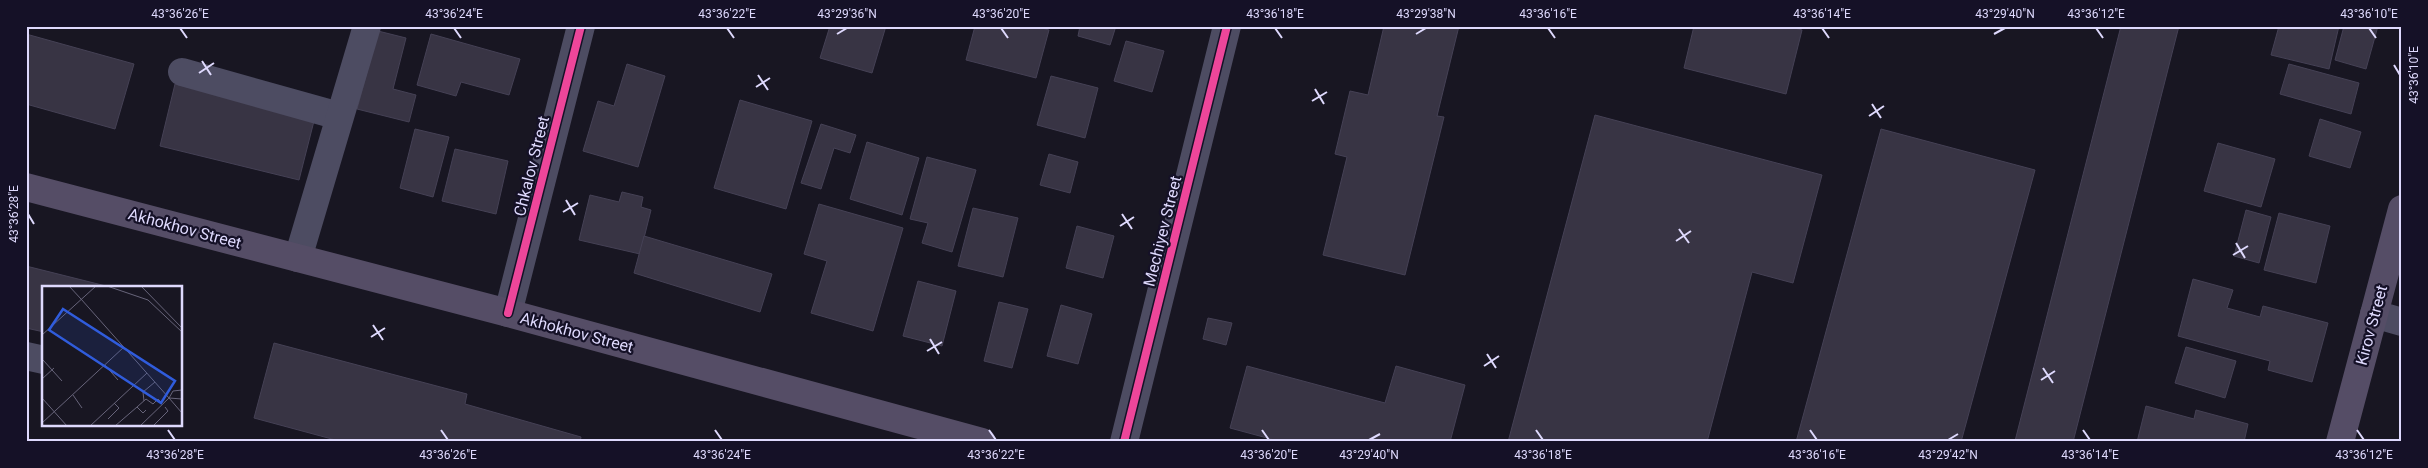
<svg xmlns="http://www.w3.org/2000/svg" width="2428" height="468" viewBox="0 0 2428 468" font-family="Roboto,sans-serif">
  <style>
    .building { fill: #383444; stroke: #454155 }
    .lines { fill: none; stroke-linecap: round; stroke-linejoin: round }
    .minor { stroke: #4d4c62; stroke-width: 28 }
    .major { stroke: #554d66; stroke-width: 28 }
    .cycleway-casing { stroke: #151127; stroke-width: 11 }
    .cycleway { stroke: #ed469a; stroke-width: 8 }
    .ticks { fill: none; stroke: #ded9fd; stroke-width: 2 }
    .labels { text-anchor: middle; stroke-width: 4.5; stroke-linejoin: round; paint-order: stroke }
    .street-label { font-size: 16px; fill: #ded9fd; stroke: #151127 }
    .inset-road { fill: none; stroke: #67647a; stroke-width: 1 }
    .view { fill: #305cdc; fill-opacity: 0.15; stroke: #305cdc; stroke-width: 2.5 }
    .inset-edge { fill: none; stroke: #ded9fd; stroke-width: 2.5 }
    .neatline { fill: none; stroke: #ded9fd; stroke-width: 2 }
    .ticks-label { font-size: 12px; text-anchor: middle; fill: #ded9fd }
  </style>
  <rect width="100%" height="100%" fill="#181622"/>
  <!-- building -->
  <g class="building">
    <path d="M830 26H886L872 73 820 58Z"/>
    <path d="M975 26H1034L1049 30 1036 78 966 60Z"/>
    <path d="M1080 26H1116L1110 45 1078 36Z"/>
    <path d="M1384 26H1459L1437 116 1444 117 1405 275 1323 255 1347 157 1335 154 1350 91 1368 95Z"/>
    <path d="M1694 26H1787L1802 30 1786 94 1684 68Z"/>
    <path d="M2121 26H2179L2073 442H2017L2015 441Z"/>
    <path d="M2279 26H2339L2329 69 2271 55Z"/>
    <path d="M2344 26H2378L2366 69 2335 60Z"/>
    <path d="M378 31 406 38 393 89 416 95 409 122 357 109Z"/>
    <path d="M26 34 134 64 115 129 26 104Z"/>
    <path d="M431 34 520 59 509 95 461 82 456 96 417 85Z"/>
    <path d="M1126 41 1164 51 1152 92 1114 81Z"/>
    <path d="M627 64 665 76 638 167 583 151 598 101 614 106Z"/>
    <path d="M2289 64 2359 83 2351 114 2280 94Z"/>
    <path d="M1051 76 1098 88 1085 138 1037 125Z"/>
    <path d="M175 84 315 117 299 180 160 146Z"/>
    <path d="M740 100 812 121 786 209 714 188Z"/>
    <path d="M1595 115 1822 175 1793 283 1752 272 1707 442H1508Z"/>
    <path d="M2320 119 2361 132 2350 168 2309 156Z"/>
    <path d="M821 124 856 135 850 153 834 148 821 189 801 183Z"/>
    <path d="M415 129 449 137 433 197 400 188Z"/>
    <path d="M1881 129 2035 170 1961 442H1796Z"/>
    <path d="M867 142 919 158 902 215 850 199Z"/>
    <path d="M2218 143 2275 159 2261 207 2204 191Z"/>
    <path d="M455 149 508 161 496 214 442 201Z"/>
    <path d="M1049 154 1078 162 1070 193 1040 185Z"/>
    <path d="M927 157 976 170 952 252 922 243 928 223 910 219Z"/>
    <path d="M622 192 643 197 641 207 651 210 640 254 579 240 590 195 619 202Z"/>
    <path d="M819 204 903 228 873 331 811 313 827 261 804 254Z"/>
    <path d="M973 208 1018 218 1003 277 958 266Z"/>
    <path d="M2246 210 2271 217 2259 263 2234 256Z"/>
    <path d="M2279 213 2330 226 2316 283 2264 270Z"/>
    <path d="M1077 226 1114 236 1103 278 1066 268Z"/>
    <path d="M644 236 772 274 760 312 634 273Z"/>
    <path d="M26 266 106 286V287H44V332L26 328Z"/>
    <path d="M2193 279 2233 290 2227 308 2260 317 2263 306 2328 323 2312 382 2268 370 2270 361 2178 336Z"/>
    <path d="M918 281 956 291 942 346 903 336Z"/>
    <path d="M999 302 1028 309 1012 368 984 361Z"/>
    <path d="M1061 305 1092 314 1078 364 1047 356Z"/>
    <path d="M1208 318 1232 323 1226 345 1203 339Z"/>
    <path d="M274 343 467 394 465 404 581 437 580 442H343L254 418Z"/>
    <path d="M2186 347 2236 361 2225 398 2175 383Z"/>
    <path d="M1247 366 1385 403 1396 366 1465 385 1450 442H1282L1230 428Z"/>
    <path d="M2146 406 2194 419 2196 410 2248 424 2244 442H2137Z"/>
  </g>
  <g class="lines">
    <!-- minor -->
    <g class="minor">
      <path d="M182 72 339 116"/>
      <path d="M298 258 367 26"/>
      <path d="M508 313 581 26"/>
      <path d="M2374 314 2402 322"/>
      <path d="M26 356 44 360"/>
      <path d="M1124 442 1227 26"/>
    </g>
    <!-- major -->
    <g class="major">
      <path d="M26 187 508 313 982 442"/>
      <path d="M2340 442 2402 209"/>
    </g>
    <!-- cycleway casing -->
    <g class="cycleway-casing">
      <g id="cycleway">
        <path d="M508 313 581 26"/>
        <path d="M1124 442 1227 26"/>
      </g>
    </g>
    <!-- cycleway -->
    <use href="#cycleway" class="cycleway"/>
  </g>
  <!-- ticks -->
  <path class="ticks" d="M180 28 187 38M454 28 461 38M727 28 734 38M1001 28 1008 38M1275 28 1282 38M1548 28 1555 38M1822 28 1829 38M2096 28 2103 38M2369 28 2376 38M837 34 847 28M1416 34 1426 28M1994 34 2005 28M202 61 211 75M2394 65 2400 75M199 73 214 63M758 75 768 90M756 87 770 78M1315 89 1324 104M1312 101 1327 92M1872 104 1881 118M1869 116 1884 106M566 200 575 215M563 212 578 203M28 214 34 224M1122 214 1132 229M1120 226 1134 217M1679 229 1689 243M1676 241 1691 231M2236 243 2245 258M2233 255 2248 246M373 325 383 340M371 337 385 328M930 339 939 354M927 351 942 342M1487 354 1496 368M1484 366 1499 356M2043 368 2053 383M2041 380 2055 371M168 430 175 440M441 430 448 440M715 430 722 440M989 430 996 440M1262 430 1269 440M1536 430 1543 440M1810 430 1817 440M2083 430 2090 440M2357 430 2364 440M1369 440 1380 434M1948 440 1958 434"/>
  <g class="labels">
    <!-- street labels -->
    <g class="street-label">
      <text transform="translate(531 166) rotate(-76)" y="6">Chkalov Street</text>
      <text transform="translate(185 228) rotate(15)" y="6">Akhokhov Street</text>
      <text transform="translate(1162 231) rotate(-76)" y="6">Mechiyev Street</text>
      <text transform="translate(2371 325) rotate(-75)" y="6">Kirov Street</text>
      <text transform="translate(577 332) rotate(15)" y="6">Akhokhov Street</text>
    </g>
  </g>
  <!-- overview -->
  <g transform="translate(42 286)">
    <rect width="140" height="140" fill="#181622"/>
    <path class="inset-road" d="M27 0 39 13M65 0 106 14 140 46M99 0 140 42M39 13 127 112 140 113M0 49 54 0M1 74 20 95M63 79 76 94M0 93 12 82M31 109 40 122M0 112 25 140M127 112 140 127M102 115 101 106 113 96M95 121 104 113 111 118 116 113 119 116M66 133 77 122 72 117M0 137 82 61M48 140 105 87M73 140 95 121 101 127 104 124M98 140 127 112 131 105 140 104M111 140 126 125 123 121"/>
    <path class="view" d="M21 23 133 95 119 117 7 44Z"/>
    <rect width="140" height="140" class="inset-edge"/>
  </g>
  <!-- border -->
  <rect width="2428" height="468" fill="none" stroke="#151127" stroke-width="55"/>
  <rect x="28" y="28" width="2372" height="412" class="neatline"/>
  <g class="ticks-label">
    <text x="180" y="18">43°36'26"E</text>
    <text x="454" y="18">43°36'24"E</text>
    <text x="727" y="18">43°36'22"E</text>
    <text x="847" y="18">43°29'36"N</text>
    <text x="1001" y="18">43°36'20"E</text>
    <text x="1275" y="18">43°36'18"E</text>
    <text x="1426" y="18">43°29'38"N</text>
    <text x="1548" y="18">43°36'16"E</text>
    <text x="1822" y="18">43°36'14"E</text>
    <text x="2005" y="18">43°29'40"N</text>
    <text x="2096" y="18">43°36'12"E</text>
    <text x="2369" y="18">43°36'10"E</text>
    <text transform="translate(2414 75) rotate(-90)" y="4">43°36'10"E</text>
    <text transform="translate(14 214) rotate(-90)" y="4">43°36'28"E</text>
    <text x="175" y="459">43°36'28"E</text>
    <text x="448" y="459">43°36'26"E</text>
    <text x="722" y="459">43°36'24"E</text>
    <text x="996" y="459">43°36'22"E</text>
    <text x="1269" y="459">43°36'20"E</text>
    <text x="1369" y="459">43°29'40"N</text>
    <text x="1543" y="459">43°36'18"E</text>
    <text x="1817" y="459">43°36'16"E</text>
    <text x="1948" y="459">43°29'42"N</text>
    <text x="2090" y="459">43°36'14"E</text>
    <text x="2364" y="459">43°36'12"E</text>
  </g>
</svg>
